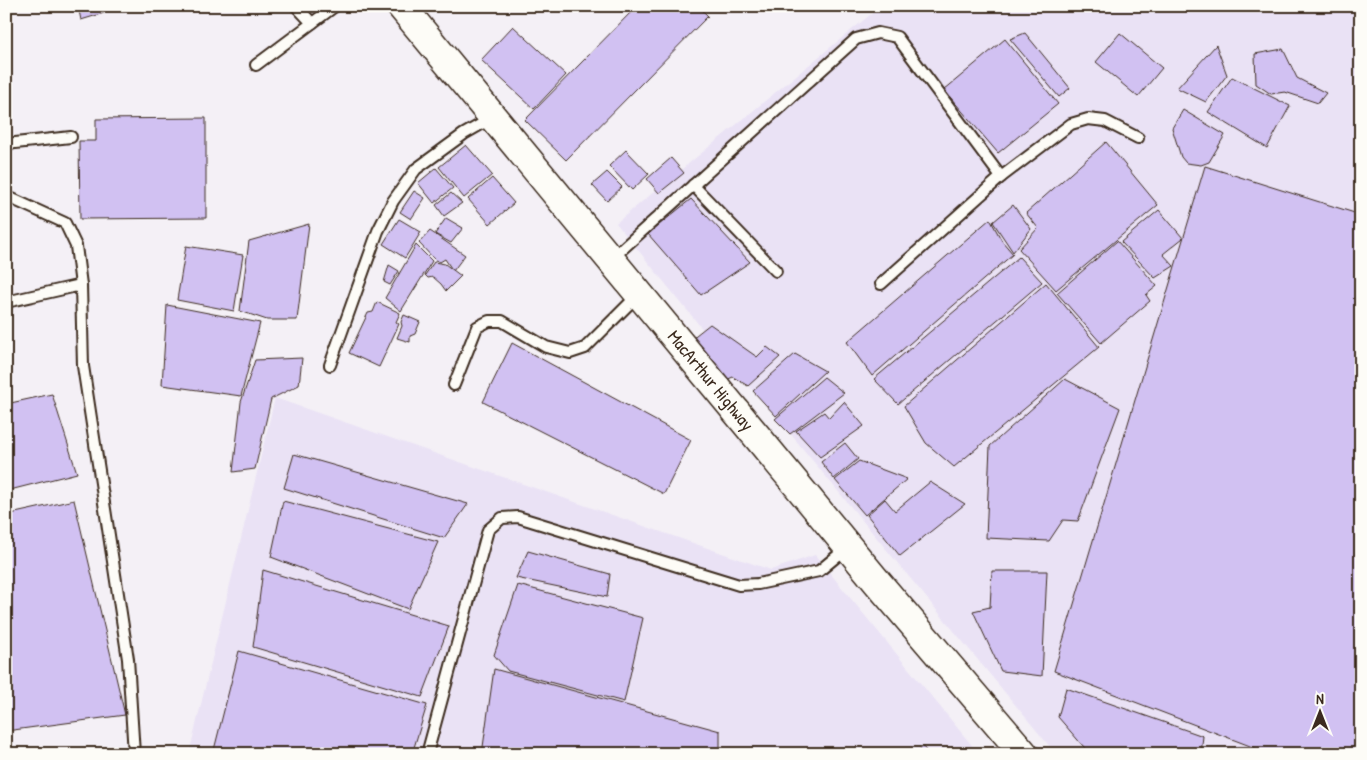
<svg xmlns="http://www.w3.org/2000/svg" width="1367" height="760" viewBox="0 0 1367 760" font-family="'Patrick Hand',sans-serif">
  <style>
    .built { fill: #eae2f5 }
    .building { fill: #d1c1f2; stroke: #3b2a1e }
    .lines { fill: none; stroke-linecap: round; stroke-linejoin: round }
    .lane-casing { stroke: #3b2a1e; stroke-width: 14 }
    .highway-casing { stroke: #3b2a1e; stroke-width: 31 }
    .lane { stroke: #fdfcf7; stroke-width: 10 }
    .highway { stroke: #fdfcf7; stroke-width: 28 }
    .labels { text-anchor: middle; stroke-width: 4; stroke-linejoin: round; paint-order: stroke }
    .street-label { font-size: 18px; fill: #3b2a1e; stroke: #fdfcf7 }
  </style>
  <rect width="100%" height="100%" fill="#f4f0f6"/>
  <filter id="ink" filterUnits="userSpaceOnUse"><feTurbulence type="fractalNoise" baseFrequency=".02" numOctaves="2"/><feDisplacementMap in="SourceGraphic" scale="10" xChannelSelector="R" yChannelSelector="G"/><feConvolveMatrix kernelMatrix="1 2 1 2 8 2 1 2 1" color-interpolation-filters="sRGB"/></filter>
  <g filter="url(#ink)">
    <!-- built -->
    <g class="built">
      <path d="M881 6H1361V754H1056L779 420 753 391 616 223Z"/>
      <path d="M275 398 771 570 815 555 979 754H189Z"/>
    </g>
    <!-- building -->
    <g class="building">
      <path d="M78 6H102L104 13 81 20Z"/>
      <path d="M637 6H698L708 16 566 160 525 120Z"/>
      <path d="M513 26 566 75 534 109 481 60Z"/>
      <path d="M1025 33 1070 88 1059 97 1010 39Z"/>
      <path d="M1120 33 1162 68 1138 97 1096 62Z"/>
      <path d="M1005 39 1058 104 998 153 944 90Z"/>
      <path d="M1216 45 1227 75 1206 102 1177 88Z"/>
      <path d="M1283 49 1297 78 1326 93 1318 103 1285 92 1271 94 1256 84 1255 54Z"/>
      <path d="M1232 77 1290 106 1267 148 1208 112Z"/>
      <path d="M1183 110 1225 135 1209 162 1201 165 1186 163 1181 157 1172 128Z"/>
      <path d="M206 118V218L80 219 79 141H96V119Z"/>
      <path d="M1106 142 1158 205 1056 290 1019 249 1038 228 1026 213Z"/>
      <path d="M466 145 492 175 464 198 439 167Z"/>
      <path d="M626 150 649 174 632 190 609 166Z"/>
      <path d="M671 158 684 173 659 193 647 179Z"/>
      <path d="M1205 166 1361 215V754H1271L1054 671Z"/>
      <path d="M436 168 453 188 434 203 418 183Z"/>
      <path d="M607 172 622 187 607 201 592 185Z"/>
      <path d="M492 178 514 203 490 224 468 199Z"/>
      <path d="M414 191 425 198 411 219 400 212Z"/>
      <path d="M451 193 462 203 444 216 436 205Z"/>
      <path d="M691 199 750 262 701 295 648 234Z"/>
      <path d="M1013 205 1031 229 1013 252 993 222Z"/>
      <path d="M1159 210 1183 238 1163 254 1174 266 1155 278 1121 242Z"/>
      <path d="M446 218 463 228 451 243 435 234Z"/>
      <path d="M399 219 421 232 405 258 383 244Z"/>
      <path d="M990 219 1002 241 1013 254 872 376 847 342Z"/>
      <path d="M309 224 297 320H267L240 311 249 241Z"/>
      <path d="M430 231 465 255 453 271 445 259 440 262 435 260 419 243Z"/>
      <path d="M1117 241 1157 286 1146 295 1150 301 1101 343 1057 293Z"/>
      <path d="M416 245 432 261 401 311 385 298Z"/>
      <path d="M186 246 243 255 234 311 177 300Z"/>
      <path d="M1019 257 1042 282 898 404 874 379Z"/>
      <path d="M434 262 445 264 461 276 446 291 441 284 433 277 428 278 425 275Z"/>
      <path d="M389 265 399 271 390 285 384 282Z"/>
      <path d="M1046 283 1099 347 954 467 926 443 904 406Z"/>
      <path d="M377 302 400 313 396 322 399 324 379 367 349 353 368 313 373 312Z"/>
      <path d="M167 305 260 323 241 396 162 385Z"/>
      <path d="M404 315 420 322 415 334 410 336V342L397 338 402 326 401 322Z"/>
      <path d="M710 324 757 357 767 347 780 357 748 386 733 377 724 381 691 339Z"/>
      <path d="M512 343 691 440 664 494 483 402Z"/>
      <path d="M795 354 825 371 776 416 753 391Z"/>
      <path d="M302 358 299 385 271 399 255 469 233 472 241 402 255 360Z"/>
      <path d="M824 377 844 393 790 434 775 419Z"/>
      <path d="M1065 379 1120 408 1078 521 1063 520 1049 541 986 538 990 446Z"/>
      <path d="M52 394 77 473 6 491V404Z"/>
      <path d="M844 402 864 426 820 457 796 431 824 412 829 418Z"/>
      <path d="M845 443 858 459 834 479 821 462Z"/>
      <path d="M294 454 468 504 444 538 284 488Z"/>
      <path d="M859 461 907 479 865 515 835 480Z"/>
      <path d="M930 482 965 504 900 556 867 515 885 499 895 511Z"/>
      <path d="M74 500 125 715 6 731V515Z"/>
      <path d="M283 501 438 542 408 609 271 557Z"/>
      <path d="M528 551 610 574 607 597 516 578Z"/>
      <path d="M263 570 449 626 422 697 253 647Z"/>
      <path d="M992 571H1047L1042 676 1001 671 973 611 990 607Z"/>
      <path d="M518 585 643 618 624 702 508 671 494 655Z"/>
      <path d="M239 651 427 705 412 754H213Z"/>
      <path d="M494 669 720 731V754H482Z"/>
      <path d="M1066 688 1203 736 1201 754H1090L1058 717Z"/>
      <path d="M923 747 929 754H914Z"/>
    </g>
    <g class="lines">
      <!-- lane casing -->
      <g class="lane-casing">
        <g id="lane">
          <path d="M296 6 312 23"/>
          <path d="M256 65 335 6"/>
          <path d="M6 144 71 137"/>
          <path d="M1001 177 1071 124 1088 119 1105 121 1138 138"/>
          <path d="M693 185 776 271"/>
          <path d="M6 196 65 223 76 246 81 285 83 366 128 659 134 754"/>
          <path d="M611 259 856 39 878 33 897 37 1001 177 881 284"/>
          <path d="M6 302 81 285"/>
          <path d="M330 365 378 231 393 201 416 169 464 134 492 118"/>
          <path d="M454 385 477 327 489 321H502L546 347 570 353 585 348 638 295"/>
          <path d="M427 754 488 530 502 518 518 517 739 585 758 584 819 571 848 547"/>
        </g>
      </g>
      <!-- highway casing -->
      <g class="highway-casing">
        <g id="highway">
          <path id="s1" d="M401 6 878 583 1024 754"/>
        </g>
      </g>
      <!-- lane -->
      <use href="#lane" class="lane"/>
      <!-- highway -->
      <use href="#highway" class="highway"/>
    </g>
  </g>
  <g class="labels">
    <!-- street labels -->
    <g class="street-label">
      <text dy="6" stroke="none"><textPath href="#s1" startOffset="486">MacArthur Highway</textPath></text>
    </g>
  </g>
  <!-- margin -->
  <rect width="1367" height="760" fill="none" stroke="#fdfcf7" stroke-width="25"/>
  <rect x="12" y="12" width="1342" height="735" fill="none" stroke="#3b2a1e" stroke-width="2" filter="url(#ink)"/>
  <!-- north arrow -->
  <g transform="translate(1320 712)" stroke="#fdfcf7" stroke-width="4" paint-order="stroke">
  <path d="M0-4L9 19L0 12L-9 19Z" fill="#3b2a1e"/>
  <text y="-8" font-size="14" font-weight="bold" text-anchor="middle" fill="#3b2a1e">N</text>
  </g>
</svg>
